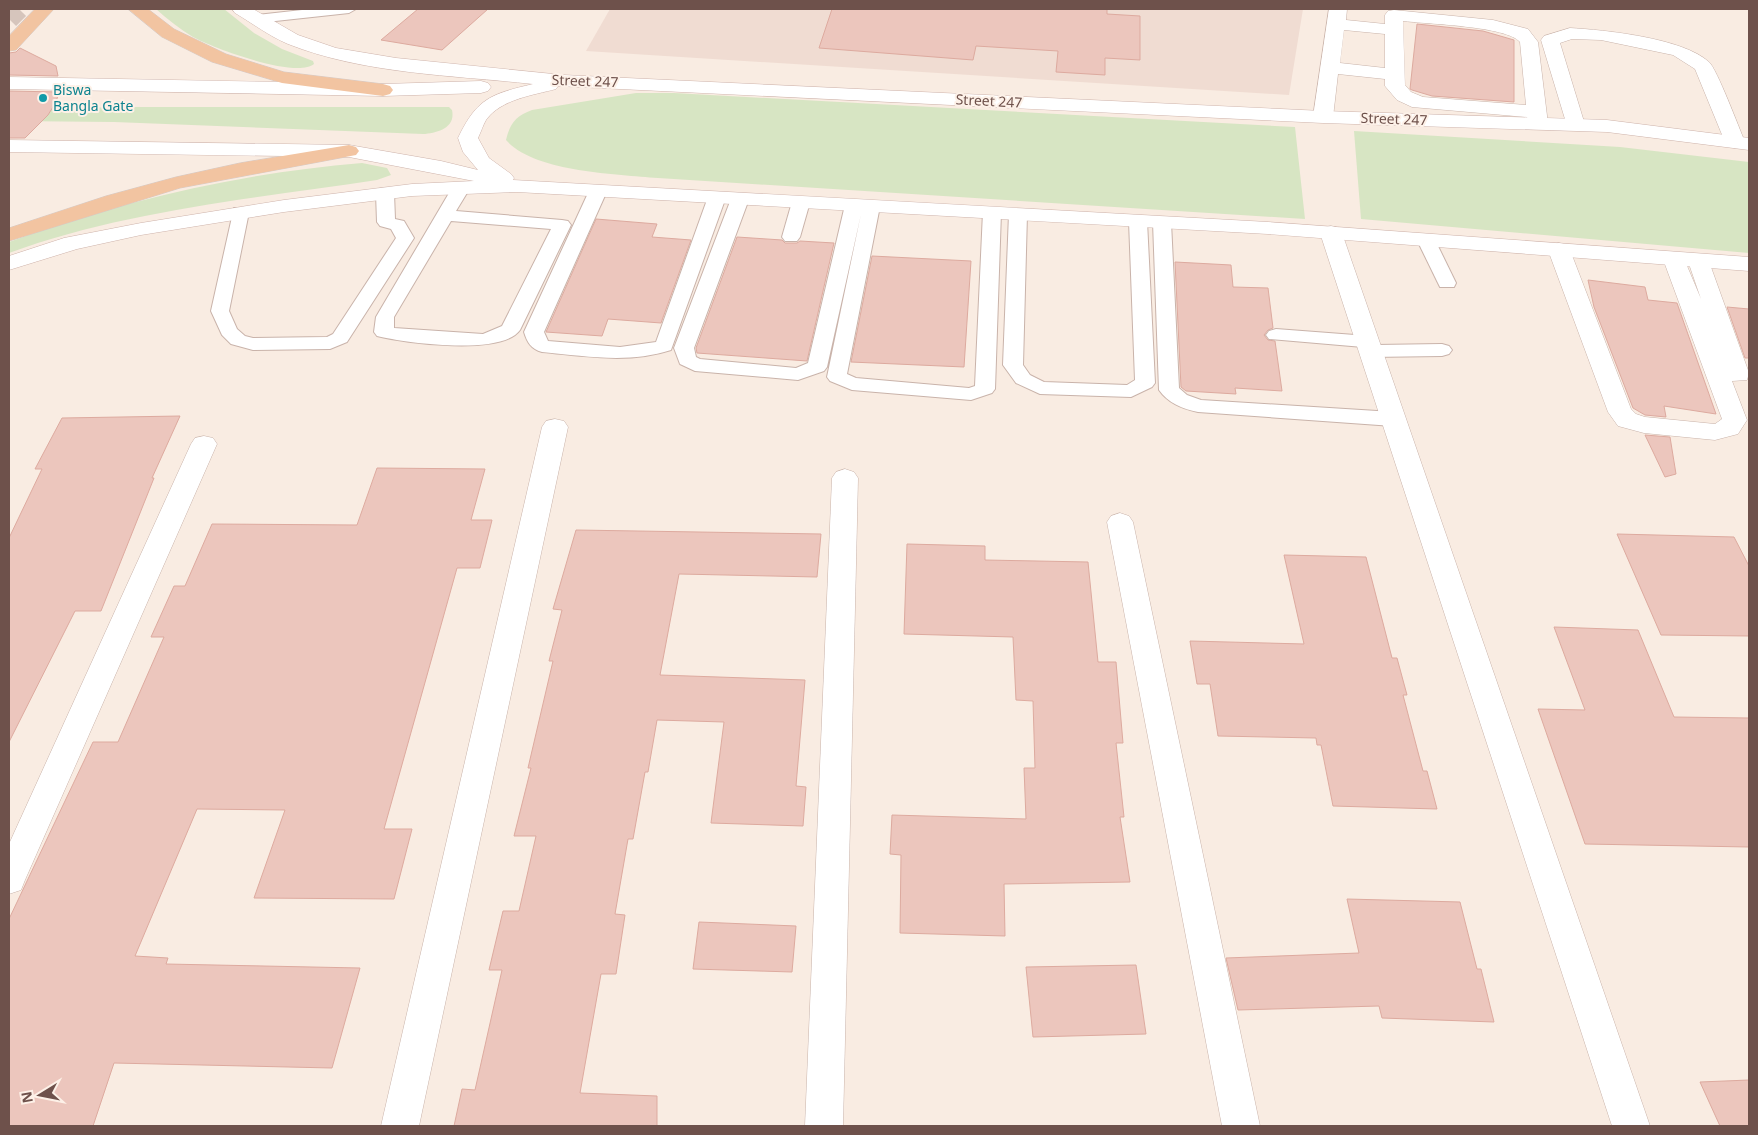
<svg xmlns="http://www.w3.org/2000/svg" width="1758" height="1135" viewBox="0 0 1758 1135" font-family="'Noto Sans',sans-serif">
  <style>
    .residential { fill: #f0dcd2 }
    .green { fill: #d7e5c3 }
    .building { fill: #ecc6bd; stroke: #ddaa9f }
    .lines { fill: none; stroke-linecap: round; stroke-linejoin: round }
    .primary-tunnel { stroke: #d6c5bc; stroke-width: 20; stroke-dasharray: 20 10; stroke-linecap: butt }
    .lane-casing { stroke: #c9b3aa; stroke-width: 2 }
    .street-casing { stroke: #c9b3aa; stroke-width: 1 }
    .secondary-casing { stroke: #ceb3ab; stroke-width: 1 }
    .primary-casing { stroke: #d4cbc9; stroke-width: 1 }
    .lane { fill: #fff; fill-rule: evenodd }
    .street { fill: #fff; fill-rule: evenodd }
    .secondary { fill: #fff; fill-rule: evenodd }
    .primary { fill: #f2c4a1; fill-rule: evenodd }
    .culture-dot { fill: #0f9aa8; stroke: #fdf1e8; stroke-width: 2 }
    .labels { text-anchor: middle; stroke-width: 4; stroke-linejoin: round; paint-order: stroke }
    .far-street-label { font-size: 14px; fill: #6e514b; stroke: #fdf1e8 }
    .far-culture-label { font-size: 14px; fill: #0d838f; stroke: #fdf1e8; text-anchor: start }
  </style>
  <rect width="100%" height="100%" fill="#f9ece2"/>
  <!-- residential -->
  <path class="residential" d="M610 9H1303L1289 95 586 51Z"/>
  <!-- green -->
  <g class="green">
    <path d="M156 9H224L254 33 282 49 313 61 314 64C296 79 213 48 193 37 180 29 167 19 156 9Z"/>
    <path d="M636 93H674L1295 127 1305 219 658 178C616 174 534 172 506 140 510 123 516 116 532 110Z"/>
    <path d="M128 107H449L452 110C456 128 437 133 423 134L114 122 9 121V109Z"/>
    <path d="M1354 131 1620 147 1749 162V253L1361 219Z"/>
    <path d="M362 163 387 168 391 175 377 180C257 198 122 211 9 253V242C123 200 241 173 362 163Z"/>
  </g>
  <!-- building -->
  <g class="building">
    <path d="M418 9H488L442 50 381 40Z"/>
    <path d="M832 9H1107V14L1140 16V60L1105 58V75L1056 72 1058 51 976 46 973 60 819 48Z"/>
    <path d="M1417 24 1483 31 1514 40V102L1432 96 1412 90 1410 89Z"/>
    <path d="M20 48 56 66 58 76 9 75V53L16 52Z"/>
    <path d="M9 91 59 92 56 102 48 115 25 138H9Z"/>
    <path d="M596 219 657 224 652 237 691 240 661 323 608 319 602 336 546 332Z"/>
    <path d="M737 237 782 240 785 243H797L800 241 834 243 807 361 697 353 696 348Z"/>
    <path d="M872 256 971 261 964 367 851 362Z"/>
    <path d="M1175 262 1231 265 1233 287 1268 288 1273 328 1268 330 1264 335 1268 340 1275 341 1282 391 1235 388 1236 394 1186 391 1181 387Z"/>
    <path d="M1588 280 1645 287 1648 300 1677 303 1716 414 1664 406 1666 417 1645 415 1633 408 1594 307Z"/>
    <path d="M1727 307 1749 309V358H1745Z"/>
    <path d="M180 416 152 478H154L101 611H75L9 742V538L42 469H35L62 418Z"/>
    <path d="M1645 435 1670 437 1676 474 1665 477Z"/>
    <path d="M377 468 485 469 471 520H492L480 568H457L384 829H412L394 899 254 898 285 810 197 809 135 956 168 958 166 964 360 968 332 1068 114 1063 93 1126H9V919L93 742H118L164 637H151L174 586H185L212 524 357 525Z"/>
    <path d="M576 530 821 534 817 577 679 574 660 675 805 680 796 786 806 787 803 826 711 823 724 722 657 720 648 772H645L633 839H628L615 914 625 915 616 974H601L580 1093 657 1096V1126H454L462 1089 475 1090 502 970H489L503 911H519L536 836H514L531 768H528L553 661H549L562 610 553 609Z"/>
    <path d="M1617 534 1734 537 1749 566V636L1661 635Z"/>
    <path d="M907 544 985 546V560L1088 562 1098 662H1116L1123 743H1116L1124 817H1120L1130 882 1004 884 1005 936 900 933 901 855 890 854 892 815 1026 819 1024 768H1035L1033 701 1016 700 1013 637 904 634Z"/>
    <path d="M1284 555 1366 557 1392 658H1397L1407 695H1403L1423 771H1427L1437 809 1333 806 1321 745H1317L1316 738 1218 736 1210 684H1197L1190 641 1304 644Z"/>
    <path d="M1554 627 1638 630 1674 717 1749 718V847L1585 844 1538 709 1585 710Z"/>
    <path d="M1347 899 1460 902 1477 969H1481L1494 1022 1382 1018 1379 1006 1238 1010 1226 958 1359 953Z"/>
    <path d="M699 922 796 926 792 972 693 969Z"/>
    <path d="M1136 965 1146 1034 1033 1037 1026 967Z"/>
    <path d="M1749 1080V1126H1720L1700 1082Z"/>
  </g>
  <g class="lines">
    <!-- primary-tunnel -->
    <path class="primary-tunnel" d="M9 19 19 9"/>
    <!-- lane casing -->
    <g class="lane-casing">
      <g id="lane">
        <path d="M311 9H356L349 13 257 23 250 19 257 15Z"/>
        <path d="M461 183 467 184 470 188 456 211 562 220 568 221 571 225 520 330C502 356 405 343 377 336L374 332 376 317 452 188 455 184ZM451 221 551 229 502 326 483 334 394 328V317Z"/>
        <path d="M598 186 604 187 607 191 544 332 548 341 620 347 656 342 708 197 711 193H723L726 197 671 350C628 364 586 356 542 352 531 349 527 342 524 332L589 191 592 187Z"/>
        <path d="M385 188 391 189 394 193 395 219 404 221 414 238 347 342 330 349 253 350 231 344 222 335 211 311 234 208H246L249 212 229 311 237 329 245 336 253 338 327 337 333 334 396 238 391 229 380 226 377 222 376 193 379 189Z"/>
        <path d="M740 194 746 195 749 199 694 348 696 357 700 359 796 368 808 363 845 205 848 201H860L863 206 865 202H877L880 206 847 374 856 378 969 388 975 386 983 212 986 208H998L1001 212 995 389 992 393 971 400 852 390 830 381 827 377 861 214 827 367 824 371 798 380 695 371 680 364 674 348 731 199 734 195Z"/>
        <path d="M801 197 807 198 810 202 800 237 797 241H785L782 237 792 202 795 198Z"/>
        <path d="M1018 209 1024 210 1027 214 1023 365 1030 375 1044 382 1127 385 1135 380 1129 221 1132 217H1144L1147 221 1155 383 1152 387 1131 397 1040 394 1016 383 1003 365 1009 214 1012 210Z"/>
        <path d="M1162 217 1168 218 1171 222 1179 388 1187 395 1201 400 1393 412 1400 414 1403 419 1400 424 1393 426 1198 412C1183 409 1168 403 1159 390L1153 222 1156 218Z"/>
        <path d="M1426 235 1432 236 1435 240 1456 283 1454 287H1440L1438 283 1417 240 1420 236Z"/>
        <path d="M1276 329 1368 336 1375 338 1378 342 1376 345 1442 344 1449 346 1452 350 1449 354 1442 356 1370 357 1363 355 1360 351 1363 347 1269 339 1266 335 1269 331Z"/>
      </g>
    </g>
    <!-- street casing -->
    <g class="street-casing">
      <g id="street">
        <path d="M1329 9H1347L1346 20 1385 24V15L1388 11 1394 10 1493 20 1528 29 1538 42 1548 124 1545 128H1531L1527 117 1412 107 1397 100 1385 86V79L1338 74 1333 117 1330 121H1316L1313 117ZM1403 21C1426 24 1507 26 1520 42L1526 105 1423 97 1411 92 1405 85ZM1344 30 1385 34V68L1340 63Z"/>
        <path d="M1570 28C1605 30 1683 38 1709 62 1717 69 1739 128 1745 142L1742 146 1735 148 1728 146 1725 142 1695 69 1673 55 1601 40 1572 39 1560 43 1585 125 1582 129H1568L1541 40 1544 36Z"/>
        <path d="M1331 226 1339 228 1342 233 1650 1126H1612L1320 233 1323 228Z"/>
        <path d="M1559 243 1567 245 1570 250 1631 409 1636 414 1645 417 1715 424 1722 419 1663 259 1666 254 1674 252 1682 254 1701 299 1688 261 1691 256 1699 254 1707 256 1749 373 1747 380 1732 381 1747 420 1738 434 1715 440 1644 433 1618 426 1608 412 1548 250 1551 245Z"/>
        <path d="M555 419 564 421 568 427 419 1126H381L542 427 546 421Z"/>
        <path d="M204 436 213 438 217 444 25 880 21 890 9 894V844L191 444 195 438Z"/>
        <path d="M845 469 854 472 858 478 843 1126H805L832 478 836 472Z"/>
        <path d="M1120 513 1129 516 1133 522 1260 1126H1222L1107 522 1111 516Z"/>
      </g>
    </g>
    <!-- secondary casing -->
    <g class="secondary-casing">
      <g id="secondary">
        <path d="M232 9H253L298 35 336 48 396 58 563 75 1323 111 1607 120 1749 138V150L1607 132 1323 123 558 86 556 89C534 95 501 99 486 120 483 125 481 132 478 138L489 158 511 174 514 178 513 180 1268 222 1749 257V271L1268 234 517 192 412 196 284 212 141 235 77 249 9 270V256L64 238 141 223 284 200 412 184 474 181 349 157 9 152V140L349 145 441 161 478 170 463 152 458 138C477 98 491 94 533 84 451 75 364 74 288 44 269 36 252 23 235 13Z"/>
        <path d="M9 77 383 84 481 81 488 83 491 87 488 91 481 93 383 96 9 89Z"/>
      </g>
    </g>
    <!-- primary casing -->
    <g class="primary-casing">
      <g id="primary">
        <path d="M35 9H54L16 50 9 51V36Z"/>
        <path d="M128 9H148L174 29 226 54 284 72 383 84 390 86 393 90 390 94 383 96 282 83 212 62 162 37Z"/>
        <path d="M349 145 356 147 359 151 356 155 180 188 9 241V228L106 196 176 177 240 163Z"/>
      </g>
    </g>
    <!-- lane -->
    <use href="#lane" class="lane"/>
    <!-- street -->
    <use href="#street" class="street"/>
    <!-- secondary -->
    <use href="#secondary" class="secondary"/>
    <!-- primary -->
    <use href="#primary" class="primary"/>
  </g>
  <!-- markers -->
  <circle class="culture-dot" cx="43" cy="98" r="5"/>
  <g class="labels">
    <!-- far-street labels -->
    <g class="far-street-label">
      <text transform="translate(585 81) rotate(2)" y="5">Street 247</text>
      <text transform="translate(989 101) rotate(3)" y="5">Street 247</text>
      <text transform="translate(1394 119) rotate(2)" y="5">Street 247</text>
    </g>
    <!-- far-culture labels -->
    <g class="far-culture-label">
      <text x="53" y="95">Biswa<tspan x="53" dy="16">Bangla Gate</tspan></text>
    </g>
  </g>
  <!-- border -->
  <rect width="1758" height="1135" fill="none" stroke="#6e514b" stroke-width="20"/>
  <!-- north arrow -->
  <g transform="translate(40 1095) rotate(260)" stroke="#fdf1e8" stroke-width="4" paint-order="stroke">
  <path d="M0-4L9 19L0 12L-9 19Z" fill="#6e514b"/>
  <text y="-8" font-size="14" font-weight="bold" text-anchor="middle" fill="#6e514b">N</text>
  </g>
</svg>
